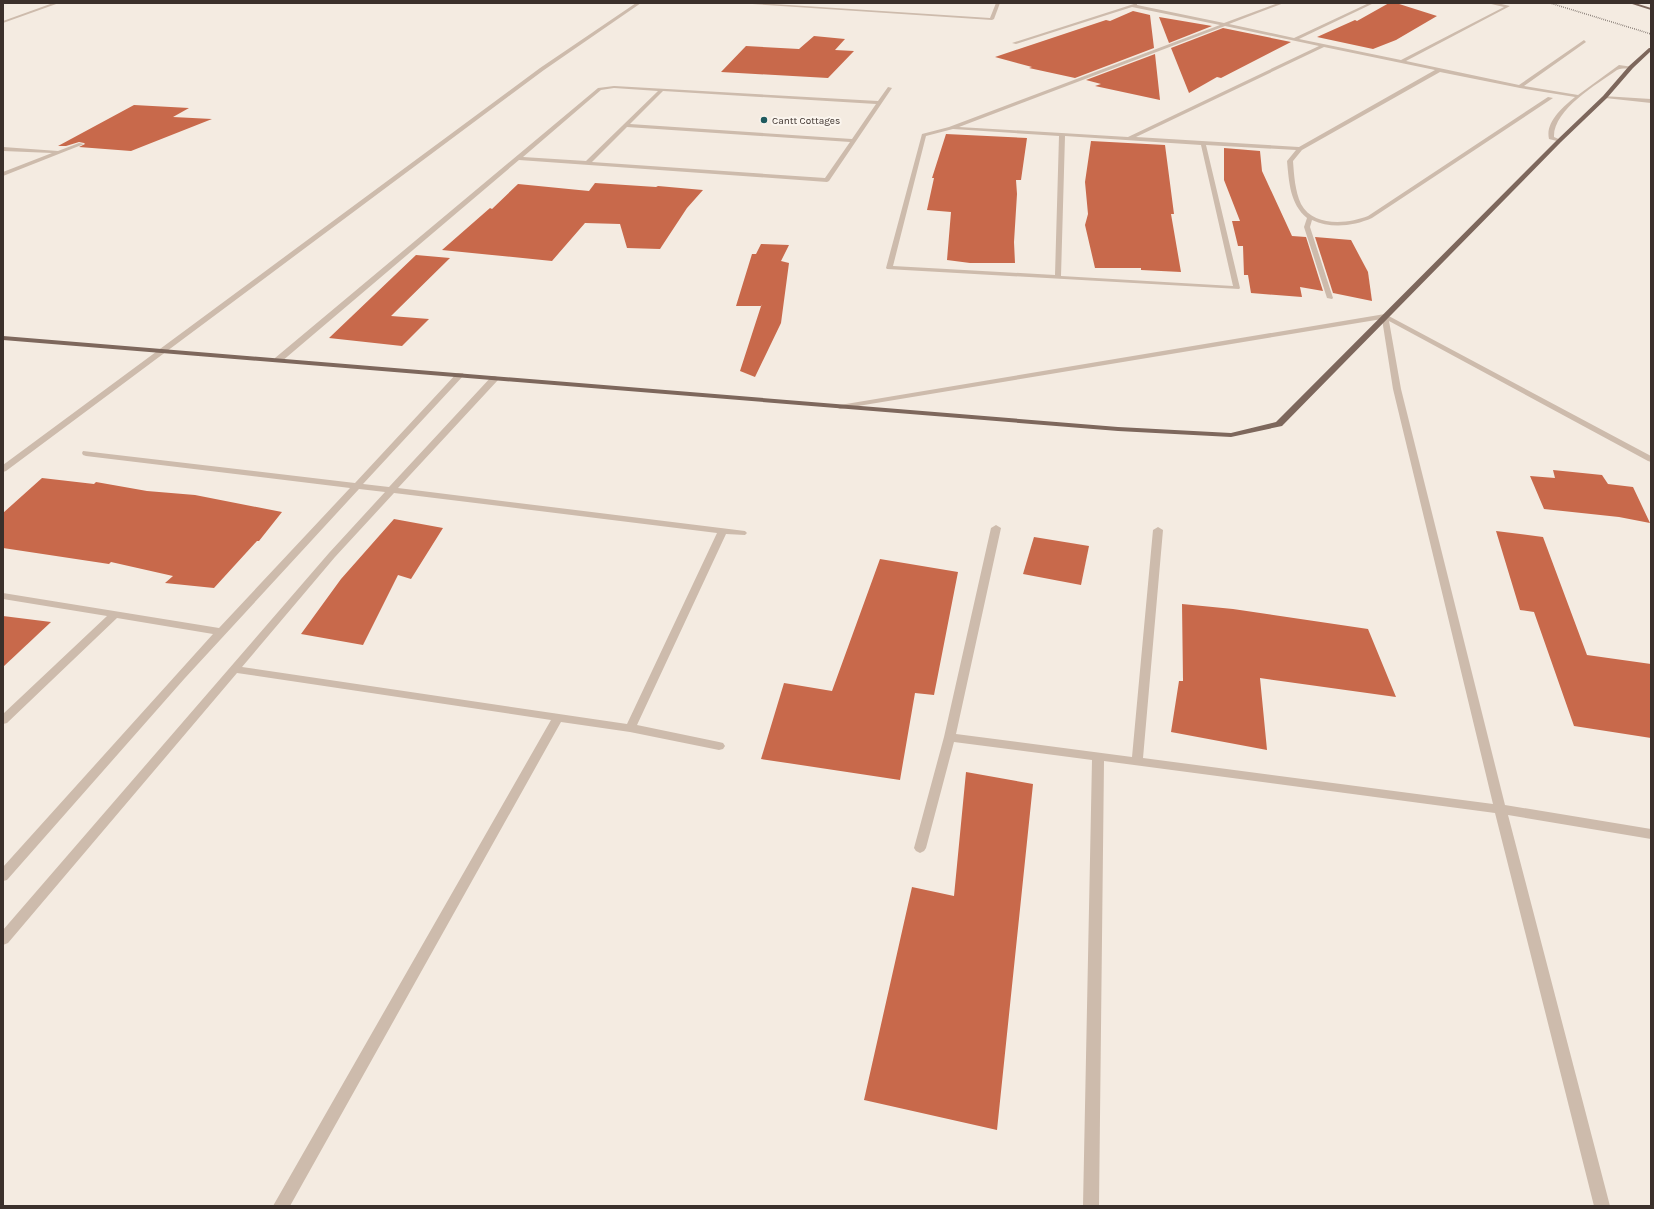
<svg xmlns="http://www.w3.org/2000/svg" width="1654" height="1209" viewBox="0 0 1654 1209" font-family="Karla,sans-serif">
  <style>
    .building { fill: #c8694b }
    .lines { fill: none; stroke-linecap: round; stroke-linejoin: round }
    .minor { fill: #cdbbac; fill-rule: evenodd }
    .major { fill: #7d675c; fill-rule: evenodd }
    .rail { stroke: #3b302b; stroke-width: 1.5; stroke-dasharray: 0.5 1.5; stroke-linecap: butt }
    .poi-dot { fill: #1f5a5e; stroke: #fbf5ee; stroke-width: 1.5 }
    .labels { text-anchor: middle; stroke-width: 4; stroke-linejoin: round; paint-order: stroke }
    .far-poi-label { font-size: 10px; fill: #3b302b; stroke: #fbf5ee; text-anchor: start }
  </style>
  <rect width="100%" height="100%" fill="#f4ebe1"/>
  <!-- building -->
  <g class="building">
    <path d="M1389 3H1396L1437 16 1396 40 1373 49 1317 37 1355 20 1357 21Z"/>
    <path d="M1133 11 1150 15 1154 48 1075 78 1029 68 1032 67 995 57 1106 20 1110 21Z"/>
    <path d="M1159 17 1212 26 1169 43Z"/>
    <path d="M1223 28 1291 42 1221 78 1217 77 1189 93 1171 48Z"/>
    <path d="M814 36 845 39 835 50 854 51 828 78 721 72 746 46 799 49Z"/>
    <path d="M1155 54 1160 100 1095 86 1101 84 1086 80Z"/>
    <path d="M134 105 189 108 173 117 212 119 131 151 79 147 85 144 84 143 79 142 66 146H58Z"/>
    <path d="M946 134 1027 138 1021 180H1016L1017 194 1014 242 1015 263H970L947 260 951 212 927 210 934 178H932Z"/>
    <path d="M1091 141 1165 145 1174 214H1171L1181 272 1141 270V268H1095L1085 225 1088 214 1085 182Z"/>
    <path d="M1224 148 1260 151 1262 171 1292 236 1306 237 1323 291 1300 287 1302 297 1251 293 1248 275H1244L1243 246H1238L1232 221H1240L1224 180Z"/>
    <path d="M595 183 656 187 658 186 703 190 687 208 660 249 627 248 620 224 585 223 552 261 442 250 490 208 492 209 518 184 589 191Z"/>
    <path d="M1315 237 1351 240 1368 272 1372 301 1333 293Z"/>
    <path d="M761 244 789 245 781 261 789 263 781 323 755 377 740 371 763 300 761 306H736L752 254H756Z"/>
    <path d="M416 255 450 258 391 316 429 319 402 346 329 338Z"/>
    <path d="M1553 470 1602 475 1608 484 1633 487 1650 523 1619 517 1544 509 1530 476 1555 478Z"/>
    <path d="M42 478 94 484 96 482 147 491 195 495 282 512 259 541H257L214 588 165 583 173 576 111 562 109 564 3 548V513Z"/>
    <path d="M394 519 443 528 411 579 398 575 363 645 301 634 341 579Z"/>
    <path d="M1496 531 1543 537 1587 655 1651 664V738L1574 726 1534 612 1520 610Z"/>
    <path d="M1034 537 1089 546 1081 585 1023 574Z"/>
    <path d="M880 559 958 572 934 695 915 693 900 780 761 759 784 683 832 691Z"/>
    <path d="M1182 604 1233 609 1368 629 1396 697 1260 678 1267 750 1171 732 1179 681H1183Z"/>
    <path d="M3 616 51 622 3 667Z"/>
    <path d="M966 772 1033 784 997 1130 864 1100 912 887 954 896Z"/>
  </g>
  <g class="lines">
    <!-- minor -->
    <g class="minor">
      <path d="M53 3H59L3 23V21Z"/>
      <path d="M636 3H641L544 70 6 471 3 472V465L540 68Z"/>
      <path d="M737 3H758L990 18 996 3H1000L994 19 992 20Z"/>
      <path d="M1137 3V5L1224 23 1278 3H1284L1229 24 1294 38 1369 3H1374L1299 39 1401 60 1504 7 1487 3H1497L1510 6 1406 61 1519 85 1584 40 1586 42 1524 86 1578 95 1619 65 1633 67C1629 70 1622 67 1617 70 1597 84 1553 110 1554 137L1561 140V142L1549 139C1545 122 1563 107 1575 97L1520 88 1440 72 1302 150 1293 161C1294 175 1295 191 1301 204 1313 227 1348 224 1368 216L1548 97 1553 98 1372 218C1354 226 1331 229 1312 220L1310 227 1333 298 1332 299 1327 298 1304 227 1307 218C1290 204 1289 182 1287 161L1296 150 1206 145 1240 288 1239 289 887 269 886 268 922 134 949 127 1220 25 1132 7 1016 44 1012 43ZM1225 26 1319 46 1128 137 959 127ZM1324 47 1435 70 1299 147 1136 137ZM953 129 1059 136 1055 275 893 266 926 136ZM1065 136 1201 145 1233 286 1061 276Z"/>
      <path d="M614 86 878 101 888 87 892 88 829 181 827 182 519 160 281 362H275V358L598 88ZM614 88 658 91 586 161 523 157 601 90ZM663 91 876 104 852 139 630 124ZM627 127 850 142 825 178 592 162Z"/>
      <path d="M1603 96 1651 99V103L1605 98H1603Z"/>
      <path d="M79 143 84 144 3 176V172L52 153 3 151V147L58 151Z"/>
      <path d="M1385 314 1651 456V462L1648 461 1389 321 1401 389 1505 805 1651 829V839L1508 815 1610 1206H1594L1495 813 1104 761 1099 1206H1083L1092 760 954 742 926 848 924 851 920 853 916 851 914 848 944 737 991 528 996 525 1001 528 956 734 1132 757 1153 530 1158 527 1163 530 1143 758 1493 804 1393 389 1382 319 840 409 836 407 840 405Z"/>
      <path d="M457 373H463L464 375 363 484 389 487 492 376H495L499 378 498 380 398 488 745 531 747 533 745 535 726 534 637 725 719 742 723 743 725 746 723 749 719 750 630 732 561 722 290 1206H273L551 720 237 673 8 943 3 945V930L329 553 385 492 359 489 185 678 7 880 3 881V867L213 634 117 618 7 723 3 724V714L107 616 3 599V593L219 628 350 488 86 456 83 455 82 453 83 451 355 483ZM394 493 717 533 627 724 242 667 335 557Z"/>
    </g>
    <!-- major -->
    <g class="major">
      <path d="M1629 3H1635L1651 8V10Z"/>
      <path d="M1649 48H1651V51L1633 68 1607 98 1561 142 1282 426 1231 437 1118 431 3 340V336L1118 427 1231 433 1276 422 1557 140 1603 96 1629 66Z"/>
    </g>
    <!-- rail -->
    <path class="rail" d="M1550 3 1651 34"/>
  </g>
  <!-- markers -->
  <circle class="poi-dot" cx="764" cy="120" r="4"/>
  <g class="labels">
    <!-- far-poi labels -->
    <g class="far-poi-label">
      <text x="772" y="124">Cantt Cottages</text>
    </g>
  </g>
  <!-- border -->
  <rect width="1654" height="1209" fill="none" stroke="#3b302b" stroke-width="8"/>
</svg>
